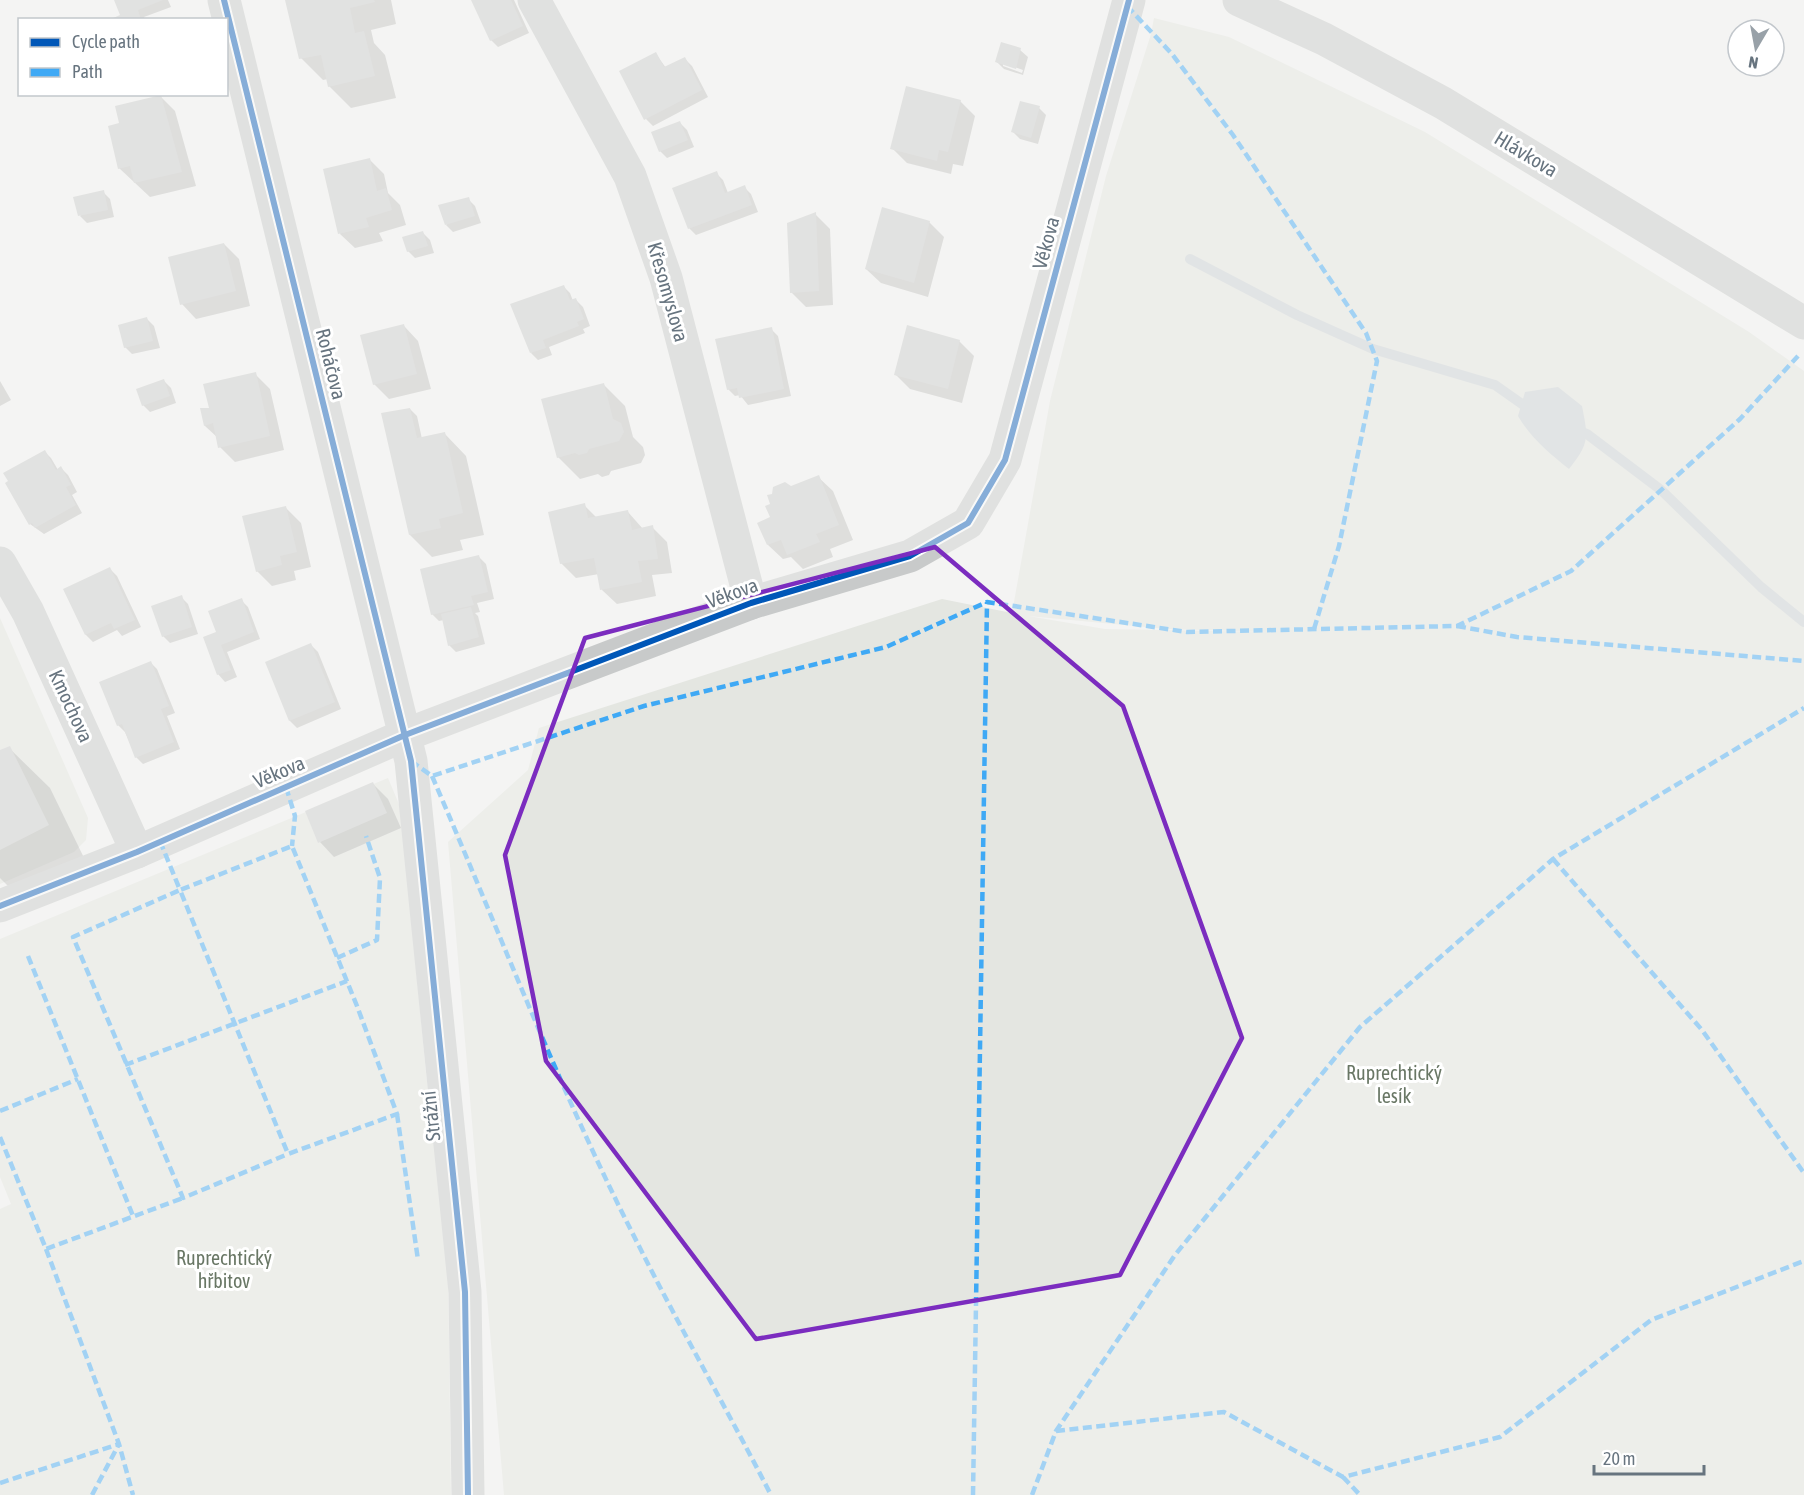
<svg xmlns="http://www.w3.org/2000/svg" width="1804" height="1495" viewBox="0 0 1804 1495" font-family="'Asap Condensed',sans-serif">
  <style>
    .green { fill: #e4e6e1; fill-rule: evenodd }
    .water { fill: #cbd1d4 }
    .shadow { fill: #0003; fill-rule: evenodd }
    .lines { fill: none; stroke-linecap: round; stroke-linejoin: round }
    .stream { stroke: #cbd1d4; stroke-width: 10 }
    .building { fill: #cbcccc }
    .street { stroke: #c8caca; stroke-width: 33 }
    .quiet { stroke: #3fa9f5; stroke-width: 4.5; stroke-dasharray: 9 4.5; stroke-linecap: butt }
    .cycleway-casing { stroke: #fff; stroke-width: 10 }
    .cycleway { stroke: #0057b8; stroke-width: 6 }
    .marked { fill: none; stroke: #7b2cbf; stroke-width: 4.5; stroke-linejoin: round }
    .labels { text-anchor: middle; stroke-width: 6; stroke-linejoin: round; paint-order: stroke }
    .street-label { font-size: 20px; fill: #67747f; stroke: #fff }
    .park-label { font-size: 20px; fill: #697765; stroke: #fff }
  </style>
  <rect width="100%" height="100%" fill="#f4f4f3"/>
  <!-- green -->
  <g class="green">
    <path d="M1154 18 1229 37 1425 132 1749 332 1804 371V1495H504L448 842 528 770 539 728 942 599 1012 613 1050 401 1106 176 1151 34ZM1028 616 1167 629 1271 632 1105 629Z"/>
    <path d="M0 618 88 818 86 840 74 852 0 884Z"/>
    <path d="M388 778 401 809 426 1073 448 1261 451 1495H0V1209L11 1204 0 1177V939Z"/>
  </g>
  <!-- water -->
  <path class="water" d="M1558 387 1582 406C1588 437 1590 443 1569 469 1549 453 1531 438 1518 416L1525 392Z"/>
  <!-- shadow -->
  <g class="shadow">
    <path d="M116 0H168L171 7 144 17 145 20H113L122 16Z"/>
    <path d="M287 0H391L396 24 371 30 374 43 385 55 396 98 351 108 329 86 328 79 323 80 301 58Z"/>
    <path d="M473 0H514L529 33 498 47 491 40Z"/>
    <path d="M1020 50 1028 57 1023 75 1004 69 997 62ZM1003 63 1023 70 1022 73 1003 66Z"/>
    <path d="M656 54 666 68 685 59 692 66 708 97 653 126 646 119Z"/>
    <path d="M161 97 175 111 196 186 150 197 119 168 121 124Z"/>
    <path d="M960 101 975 116 963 166 953 164 951 174 907 163 892 148Z"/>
    <path d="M1039 108 1046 115 1038 144 1020 139 1013 132Z"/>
    <path d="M680 123 687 130 694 147 667 158 660 151Z"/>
    <path d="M369 159 384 174 388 193 400 205 406 225 379 233 383 241 355 248 340 234Z"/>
    <path d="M716 173 723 180 728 193 744 187 751 194 758 212 696 235 689 228Z"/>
    <path d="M103 192 110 199 114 217 87 223 80 216Z"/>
    <path d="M468 199 475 206 481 223 453 232 446 225Z"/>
    <path d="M815 214 830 229 833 305 806 307 791 292Z"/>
    <path d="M929 222 944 237 928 297 881 283 866 269Z"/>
    <path d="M423 233 430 240 434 253 415 258 408 251Z"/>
    <path d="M224 244 239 259 250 306 196 319 182 304Z"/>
    <path d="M563 286 570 293 573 301 576 300 583 307 590 326 583 329 585 333 549 347 552 355 538 360 531 353Z"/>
    <path d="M147 319 154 326 160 348 132 354 125 347Z"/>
    <path d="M404 326 418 341 431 389 389 399 374 384Z"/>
    <path d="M771 329 778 336 791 396 748 405 740 395 735 396 728 389Z"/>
    <path d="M959 341 974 356 962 403 910 389 896 375Z"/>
    <path d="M255 374 270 389 284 450 235 462 220 447 218 438 205 426 202 410 211 409Z"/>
    <path d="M0 381 11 400 0 406Z"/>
    <path d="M164 381 171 388 176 403 150 412 143 405Z"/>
    <path d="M603 384 625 406 633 437 643 447 645 455 641 463 611 471 609 475 602 477 598 474 580 479 558 457Z"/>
    <path d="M410 409 417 416 422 439 444 433 466 456 484 535 460 540 463 550 432 557 410 535Z"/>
    <path d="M44 451 51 458 58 470 61 468 68 475 77 492 72 495 82 513 44 534 30 524 7 483Z"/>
    <path d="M818 477 833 491 853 540 830 549 833 557 803 569 791 557 783 559 768 545 772 518 791 487Z"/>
    <path d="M584 505 597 518 628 512 643 529 652 527 667 542 672 573 652 575 656 596 617 604 602 590 599 574 576 578 561 563Z"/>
    <path d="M286 508 301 523 311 567 294 571 296 580 272 586 257 571Z"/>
    <path d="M479 557 486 564 494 599 477 603 480 612 475 613 478 616 485 644 456 652 449 645 444 620 439 621 432 614Z"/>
    <path d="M110 569 117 576 141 627 122 636 117 630 93 642 86 635 65 590Z"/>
    <path d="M181 597 188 604 198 634 170 643 163 636Z"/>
    <path d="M241 600 248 607 260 639 227 652 237 677 225 682 218 674V633Z"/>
    <path d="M311 645 318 652 341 709 297 728 290 721 267 663Z"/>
    <path d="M150 662 157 669 175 713 167 716 180 749 143 764 136 757 125 732 118 725Z"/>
    <path d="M9 748 50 788 88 866 21 899 0 878V752Z"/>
    <path d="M373 784 388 799 401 828 334 857 320 842Z"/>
  </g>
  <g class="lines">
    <!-- stream -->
    <g class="stream">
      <path d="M1190 259 1297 315 1373 349 1495 385 1522 404 1534 410"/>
      <path d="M1575 429 1587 434 1661 490 1761 587 1804 622"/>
    </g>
  </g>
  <!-- building -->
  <g class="building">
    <path d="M114 0H163L138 10 141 20H109L120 15Z"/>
    <path d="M285 0H374L375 2 350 8 355 33 364 31 375 76 328 87 321 55 299 59Z"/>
    <path d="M471 0H511L523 26 490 41Z"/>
    <path d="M1001 42 1021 48 1016 69 995 62Z"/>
    <path d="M656 52 664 67 685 57 702 90 644 120 619 71Z"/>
    <path d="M906 86 961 100 948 152 939 150 937 161 890 149Z"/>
    <path d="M161 95 182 172 134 183 130 166 118 169 108 126 119 123 115 106Z"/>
    <path d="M1020 101 1040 106 1031 138 1011 132Z"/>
    <path d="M680 121 688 140 659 152 651 132Z"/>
    <path d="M370 158 377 191 386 188 392 210 366 218 369 227 338 234 323 169Z"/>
    <path d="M717 171 725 193 745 185 752 205 688 229 672 188Z"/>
    <path d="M104 190 108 210 78 216 73 197Z"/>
    <path d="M469 197 475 216 445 225 438 205Z"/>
    <path d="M882 207 930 221 914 283 865 269Z"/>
    <path d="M816 212 819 291 790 293 787 223Z"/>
    <path d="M423 231 428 246 407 252 402 237Z"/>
    <path d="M224 243 236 291 180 305 168 257Z"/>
    <path d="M564 285 570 300 576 298 584 319 577 322 579 326 543 340 546 348 530 353 510 304Z"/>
    <path d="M147 317 153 341 124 348 118 325Z"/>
    <path d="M404 324 417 374 373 385 360 335Z"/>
    <path d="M907 325 960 340 948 389 894 375Z"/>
    <path d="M772 327 784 389 739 398 737 388 727 390 715 339Z"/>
    <path d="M256 372 270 436 218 448 213 423 204 426 200 408H209L203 384Z"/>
    <path d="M164 379 170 396 142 406 136 389Z"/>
    <path d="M604 383 613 419 621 423 624 432 619 441 589 449 587 453 579 455 575 453 557 458 541 399Z"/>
    <path d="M410 408 417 438 445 432 463 513 439 519 441 528 409 535 381 413Z"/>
    <path d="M45 450 56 470 61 466 71 485 66 487 76 505 35 528 32 523 29 525 5 483 8 481 3 473Z"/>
    <path d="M819 475 839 525 816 534 820 542 787 555 781 540 767 545 757 523 770 517 765 506 770 504 767 495 772 494 773 487 785 482 791 486Z"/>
    <path d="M585 503 588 518 628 510 632 530 653 525 658 559 638 561 642 582 600 590 594 558 560 564 548 512Z"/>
    <path d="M286 506 297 552 280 556 282 565 256 572 242 516Z"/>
    <path d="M479 555 488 592 471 596 474 605 431 615 420 569Z"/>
    <path d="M110 567 135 620 114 629 111 623 85 635 63 589Z"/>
    <path d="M182 595 192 627 162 637 151 606Z"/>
    <path d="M242 598 254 632 221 645 231 670 217 675 203 637 216 632 208 611Z"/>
    <path d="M471 607 479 637 448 646 441 614Z"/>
    <path d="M311 643 335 702 289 721 265 662Z"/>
    <path d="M151 661 169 706 161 709 174 742 135 758 122 724 117 726 99 682Z"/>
    <path d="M10 746 49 825 0 850V750Z"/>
    <path d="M373 782 387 813 318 843 305 811Z"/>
  </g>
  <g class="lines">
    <!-- street -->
    <g class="street">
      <path d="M224 0 411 761 465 1292 468 1495"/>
      <path d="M534 0 630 176 666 278 751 603"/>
      <path d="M1239 0 1324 39 1443 103 1804 323"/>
      <path d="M0 563 28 612 137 852"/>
      <path d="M0 906 137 852 405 735 751 603 910 556 968 523 1005 460 1129 0"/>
    </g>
    <!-- quiet -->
    <g class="quiet">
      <path d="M1127 6 1172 54 1233 135 1366 333 1377 361 1339 546 1314 629"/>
      <path d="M1457 626 1517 637 1804 661"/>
      <path d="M411 761 432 776 644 706 886 647 987 602 1187 632 1457 626 1571 571 1740 419 1798 356"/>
      <path d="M432 776C500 933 561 1094 639 1246 681 1330 728 1411 771 1495"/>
      <path d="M286 787 295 816 292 846"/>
      <path d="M160 841 180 890 292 846 357 1006 397 1114 288 1154 180 890 73 937 183 1198 288 1154"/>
      <path d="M1553 859 1702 1030 1804 1173"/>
      <path d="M28 956 133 1216"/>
      <path d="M337 958 377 940 380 878 366 836"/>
      <path d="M125 1065 347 981"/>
      <path d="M0 1111 78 1079"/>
      <path d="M397 1114 418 1260"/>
      <path d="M0 1137 46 1249 183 1198"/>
      <path d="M46 1249 119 1444 133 1495"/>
      <path d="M1056 1431 1224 1412 1343 1477 1500 1437 1651 1320 1804 1261"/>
      <path d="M1343 1477 1360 1495"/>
      <path d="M0 1483 119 1444"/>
      <path d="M92 1495 119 1444"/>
      <path d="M973 1495 987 602"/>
      <path d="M1032 1495 1056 1431 1175 1255 1360 1027 1553 859 1804 708"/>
    </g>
    <!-- cycleway casing -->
    <g class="cycleway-casing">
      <g id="cycleway">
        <path d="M224 0 411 761 465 1292 468 1495"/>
        <path d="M0 906 137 852 405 735 751 603 910 556 968 523 1005 460 1129 0"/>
      </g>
    </g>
    <!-- cycleway -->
    <use href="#cycleway" class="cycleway"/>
  </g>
  <!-- marked area -->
  <path d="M0 0H1804V1495H0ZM935 547 1123 706 1242 1038 1120 1275 756 1339 546 1061 505 855 585 638Z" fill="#f4f4f3" fill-opacity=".55" fill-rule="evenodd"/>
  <path class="marked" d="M935 547 1123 706 1242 1038 1120 1275 756 1339 546 1061 505 855 585 638Z"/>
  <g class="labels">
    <!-- street labels -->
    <g class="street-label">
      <text transform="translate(1526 154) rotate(31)" y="7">Hlávkova</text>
      <text transform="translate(1046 243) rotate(-75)" y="7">Věkova</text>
      <text transform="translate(668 292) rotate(74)" y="7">Křesomyslova</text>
      <text transform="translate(331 364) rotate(76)" y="7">Roháčova</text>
      <text transform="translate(732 593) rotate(-20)" y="7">Věkova</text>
      <text transform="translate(71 706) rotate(65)" y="7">Kmochova</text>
      <text transform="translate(279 772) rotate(-23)" y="7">Věkova</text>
      <text transform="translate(431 1116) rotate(-96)" y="7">Strážní</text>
    </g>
    <!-- park labels -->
    <g class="park-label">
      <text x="1394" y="1080">Ruprechtický<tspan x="1394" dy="23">lesík</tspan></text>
      <text x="224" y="1265">Ruprechtický<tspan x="224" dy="23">hřbitov</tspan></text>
    </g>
  </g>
  <!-- legend -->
  <rect x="18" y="18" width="210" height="78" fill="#ffffff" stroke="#c2c7cc" stroke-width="1.5"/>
  <rect x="30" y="38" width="30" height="9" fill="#0057b8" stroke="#c2c7cc" stroke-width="1.5"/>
  <text x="72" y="48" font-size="18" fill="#67747f">Cycle path</text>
  <rect x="30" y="68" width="30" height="9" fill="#3fa9f5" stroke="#c2c7cc" stroke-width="1.5"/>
  <text x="72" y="78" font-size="18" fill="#67747f">Path</text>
  <!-- north arrow -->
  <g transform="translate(1756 48) rotate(190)"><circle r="28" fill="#ffffff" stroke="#c2c7cc" stroke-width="1.5"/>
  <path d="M0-4.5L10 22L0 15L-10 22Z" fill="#98a1a8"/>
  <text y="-9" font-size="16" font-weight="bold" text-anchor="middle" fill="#67747f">N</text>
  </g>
  <!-- scale -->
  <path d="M1594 1465v9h110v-9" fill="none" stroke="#67747f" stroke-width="3"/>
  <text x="1603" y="1465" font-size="18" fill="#67747f" stroke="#ffffff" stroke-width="4.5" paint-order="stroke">20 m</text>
</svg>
